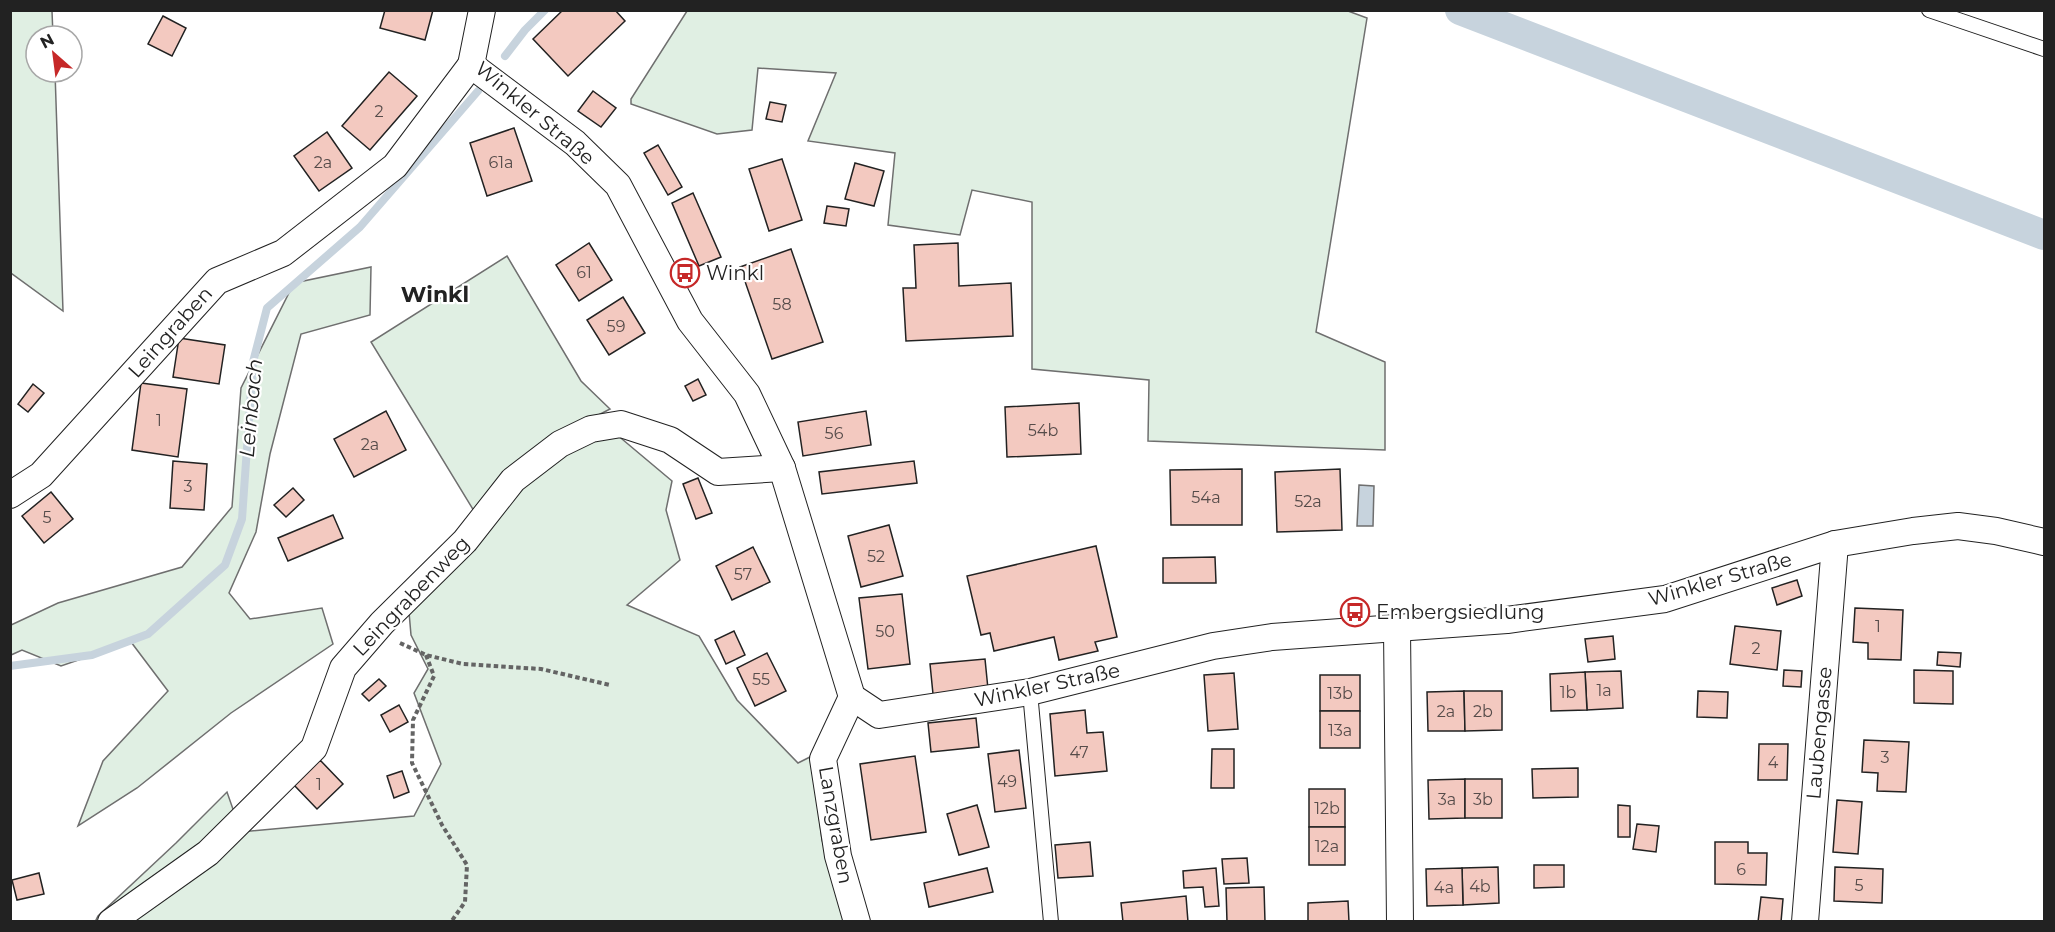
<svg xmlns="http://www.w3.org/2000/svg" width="2055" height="932" viewBox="0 0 2055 932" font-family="Montserrat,sans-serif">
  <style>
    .green { fill: #e0efe3; stroke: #6f6f6f; stroke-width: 1.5 }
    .water { fill: #c7d3dd; stroke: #6f6f6f; stroke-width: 1.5 }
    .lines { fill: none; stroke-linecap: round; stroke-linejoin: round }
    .stream { stroke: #c7d3dd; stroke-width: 8 }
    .canal { stroke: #c7d3dd; stroke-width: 30 }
    .building { fill: #f3c9c0; stroke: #222; stroke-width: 1.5 }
    .service-casing { stroke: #222; stroke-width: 16 }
    .minor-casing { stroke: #222; stroke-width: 28 }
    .path { stroke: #646464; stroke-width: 4; stroke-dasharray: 4.5 3; stroke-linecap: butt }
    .service { stroke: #fff; stroke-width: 14 }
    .minor { stroke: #fff; stroke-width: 26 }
    .labels { text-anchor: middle; stroke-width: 4.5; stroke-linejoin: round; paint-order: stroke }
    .number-label { font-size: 16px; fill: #564c4a }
    .street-label { font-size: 20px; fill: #222; stroke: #fff }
    .poi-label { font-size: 20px; fill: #222; stroke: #fff; text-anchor: start }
    .water-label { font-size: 21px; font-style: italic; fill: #222; stroke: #fff }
    .quarter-label { font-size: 22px; font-weight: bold; fill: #222; stroke: #fff }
  </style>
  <rect width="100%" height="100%" fill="#fff"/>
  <!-- green -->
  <g class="green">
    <path d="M11 10 52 11 53 36H36V72H55L63 311 11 273Z"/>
    <path d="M1348 11 1367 18 1316 332 1385 362V450L1148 441 1149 380 1032 369V202L972 190 960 235 888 225 895 153 808 141 836 73 758 68 752 130 717 134 631 104V99L687 11Z"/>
    <path d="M507 256 581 381 610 409 587 421 474 511 371 342Z"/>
    <path d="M371 267 370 315 301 334 270 454 256 532 229 593 250 619 322 608 333 644 231 713 137 788 78 826 103 761 168 691 131 642 61 666 22 650 11 655V625L58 603 182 567 232 507 241 388 294 283Z"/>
    <path d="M616 434 672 481 666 510 680 560 627 605 699 636 737 700 798 763 812 756 822 840 847 921 95 922 98 916 176 843 227 792 241 832 414 816 441 764 414 693 428 669 411 635 409 612 527 480 583 439Z"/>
  </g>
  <!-- water -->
  <path class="water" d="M1359 485 1374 486 1373 526H1357Z"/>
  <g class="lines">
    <!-- stream -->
    <g class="stream">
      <path d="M505 56 525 30 545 10"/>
      <path d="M10 666 92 655 148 634 225 565 242 519 253 362 267 308 360 227 478 91"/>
    </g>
    <!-- canal -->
    <path class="canal" d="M1460 10 2044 235"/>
  </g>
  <!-- building -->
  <g class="building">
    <path d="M385 10H433L425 40 380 28Z"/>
    <path d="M563 10H615L625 21 568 76 533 39Z"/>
    <path d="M163 16 186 28 172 56 148 44Z"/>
    <path d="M389 72 417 96 370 150 342 126Z"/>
    <path d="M593 91 616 108 601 127 578 111Z"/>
    <path d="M770 102 786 105 782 122 766 119Z"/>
    <path d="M514 128 532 181 487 196 470 143Z"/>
    <path d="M327 132 352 168 319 191 294 156Z"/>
    <path d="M658 145 682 187 668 195 644 153Z"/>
    <path d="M782 159 802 220 769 231 749 169Z"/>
    <path d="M855 163 884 171 874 206 845 199Z"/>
    <path d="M693 193 721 257 699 266 672 203Z"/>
    <path d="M827 206 849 209 846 226 824 223Z"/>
    <path d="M589 243 612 280 579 301 556 265Z"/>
    <path d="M958 243 959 286 1011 283 1013 336 906 341 903 288H916L914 245Z"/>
    <path d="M791 249 823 342 772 359 740 267Z"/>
    <path d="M623 297 645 333 609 355 587 320Z"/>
    <path d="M179 338 225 345 219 384 173 377Z"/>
    <path d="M698 379 706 395 693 401 685 386Z"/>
    <path d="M141 383 187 389 178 457 132 450Z"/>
    <path d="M33 384 44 393 28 412 18 404Z"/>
    <path d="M1079 403 1081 454 1007 457 1005 407Z"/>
    <path d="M386 411 406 450 354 477 334 439Z"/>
    <path d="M866 411 871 445 803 456 798 422Z"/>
    <path d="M173 461 207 464 204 510 170 508Z"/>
    <path d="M914 461 917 483 822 494 819 472Z"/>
    <path d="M1242 469V525H1171L1170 470Z"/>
    <path d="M1340 469 1342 530 1277 532 1275 472Z"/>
    <path d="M698 478 712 513 696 519 683 484Z"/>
    <path d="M293 488 304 500 286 517 274 505Z"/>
    <path d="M51 492 73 519 44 543 22 516Z"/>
    <path d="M333 515 343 538 288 561 278 538Z"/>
    <path d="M889 525 903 576 861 587 848 536Z"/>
    <path d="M1096 546 1117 637 1095 642 1098 651 1059 660 1054 637 994 651 990 633 981 635 967 576Z"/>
    <path d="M753 547 770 582 732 600 716 566Z"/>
    <path d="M1215 557 1216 583H1163V558Z"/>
    <path d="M1797 580 1802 596 1777 605 1772 588Z"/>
    <path d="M902 594 910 664 868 669 859 598Z"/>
    <path d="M1855 608 1903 610 1901 660 1868 659V643L1853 642Z"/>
    <path d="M1735 626 1781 631 1777 670 1730 664Z"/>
    <path d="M734 631 745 655 726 664 715 640Z"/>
    <path d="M1613 636 1615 659 1588 662 1585 639Z"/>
    <path d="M1938 652 1961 653 1960 667 1937 665Z"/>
    <path d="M767 653 786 691 755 706 737 668Z"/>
    <path d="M985 659 988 689 933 694 930 664Z"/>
    <path d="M1784 670 1802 671 1801 687 1783 686Z"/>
    <path d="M1914 670 1953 671V704L1914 703Z"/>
    <path d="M1621 671 1623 708 1587 710 1585 672Z"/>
    <path d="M1585 672 1587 710 1551 711 1550 674Z"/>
    <path d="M1234 673 1238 729 1208 731 1204 675Z"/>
    <rect x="1320" y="675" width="40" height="36"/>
    <path d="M379 679 386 686 369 701 362 694Z"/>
    <path d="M1464 691 1465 731H1428L1427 692Z"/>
    <path d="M1464 691H1502V730L1465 731Z"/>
    <path d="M1698 691 1728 692 1727 718 1697 717Z"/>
    <path d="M399 705 408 722 390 732 381 715Z"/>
    <path d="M1085 710 1087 733 1103 732 1107 771 1055 776 1050 714Z"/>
    <rect x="1320" y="711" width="40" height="37"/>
    <path d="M976 718 979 747 931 752 928 723Z"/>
    <path d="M1864 740 1909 742 1906 792 1877 791 1878 773 1862 772Z"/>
    <path d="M1759 744H1788L1787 780H1758Z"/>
    <path d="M1212 749H1234V788H1211Z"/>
    <path d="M1019 750 1026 808 995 812 988 754Z"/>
    <path d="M915 756 926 832 871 840 860 764Z"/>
    <path d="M320 760 343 784 317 809 294 785Z"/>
    <path d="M1578 768V797L1533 798 1532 769Z"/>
    <path d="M402 771 409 792 394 798 387 776Z"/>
    <path d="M1465 779V818L1429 819 1428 780Z"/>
    <rect x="1465" y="779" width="37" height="39"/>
    <rect x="1309" y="789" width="36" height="38"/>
    <path d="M1837 800 1862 802 1858 854 1833 852Z"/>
    <path d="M977 805 989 847 959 855 947 814Z"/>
    <path d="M1618 805 1630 806V837H1618Z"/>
    <path d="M1637 824 1659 826 1656 852 1633 849Z"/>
    <rect x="1309" y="827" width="36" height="38"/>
    <path d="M1090 842 1093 876 1058 878 1055 845Z"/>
    <path d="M1715 842H1748V853H1767L1766 885 1715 884Z"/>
    <path d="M1247 858 1249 883 1224 884 1222 859Z"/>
    <path d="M1534 865H1564V887L1534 888Z"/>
    <path d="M1498 867 1499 903 1463 905 1462 868Z"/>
    <path d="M1835 867 1883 869 1882 903 1834 901Z"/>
    <path d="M987 868 993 892 929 907 924 883Z"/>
    <path d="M1216 868 1219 906 1205 907 1203 887 1184 888 1183 871Z"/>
    <path d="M1462 868 1463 905 1427 906 1426 869Z"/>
    <path d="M39 873 44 894 17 900 12 880Z"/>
    <path d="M1264 887 1265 922H1227L1226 888Z"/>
    <path d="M1186 896 1188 922H1123L1121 903Z"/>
    <path d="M1761 897 1783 899 1781 922H1758Z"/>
    <path d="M1348 901 1349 922H1308V903Z"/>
  </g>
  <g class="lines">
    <!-- service casing -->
    <g class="service-casing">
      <g id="service">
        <path d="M1929 10 2044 49"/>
        <path d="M1030 692 1051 922"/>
      </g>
    </g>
    <!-- minor casing -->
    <g class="minor-casing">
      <g id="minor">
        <path d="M482 10 471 65 575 143 618 185 690 321 747 394 782 468 852 697 879 715 1030 692 1213 646 1272 637 1507 620 1665 599 1835 544 1913 531 1958 526 1996 531 2044 542"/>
        <path d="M10 495 41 475 217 281 283 253 395 166 471 65"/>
        <path d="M1397 629 1400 922"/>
        <path d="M852 697 823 759 838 856 857 922"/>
        <path d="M111 922 208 853 314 748 343 668 382 623 465 541 513 480 560 444 591 429 621 424 670 440 718 472 782 468"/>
        <path d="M1805 922 1835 544"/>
      </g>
    </g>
    <!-- path -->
    <g class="path">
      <path d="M400 643 426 655 463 664 541 669 610 685"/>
      <path d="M426 655 434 676 413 720 412 763 442 825 467 865 465 902 451 922"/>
    </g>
    <!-- service -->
    <use href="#service" class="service"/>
    <!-- minor -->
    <use href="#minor" class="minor"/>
  </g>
  <!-- icons -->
  <defs>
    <g id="bus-ring" transform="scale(1.5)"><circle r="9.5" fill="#fff" stroke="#c62828" stroke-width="1.5"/><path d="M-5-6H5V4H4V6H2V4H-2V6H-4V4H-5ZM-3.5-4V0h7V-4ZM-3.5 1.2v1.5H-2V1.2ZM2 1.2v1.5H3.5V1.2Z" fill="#c62828"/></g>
  </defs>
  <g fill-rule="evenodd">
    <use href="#bus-ring" x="685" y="273"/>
    <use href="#bus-ring" x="1355" y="612"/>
  </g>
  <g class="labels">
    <!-- number labels -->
    <g class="number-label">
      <text x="379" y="117">2</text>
      <text x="323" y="168">2a</text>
      <text x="501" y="168">61a</text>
      <text x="584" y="278">61</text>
      <text x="782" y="310">58</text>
      <text x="616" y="332">59</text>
      <text x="159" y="426">1</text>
      <text x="1043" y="436">54b</text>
      <text x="834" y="439">56</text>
      <text x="370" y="450">2a</text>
      <text x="188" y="492">3</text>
      <text x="1206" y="503">54a</text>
      <text x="1308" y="507">52a</text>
      <text x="47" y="523">5</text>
      <text x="876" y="562">52</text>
      <text x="743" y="580">57</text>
      <text x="1878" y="632">1</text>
      <text x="885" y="637">50</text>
      <text x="1756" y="654">2</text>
      <text x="761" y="685">55</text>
      <text x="1604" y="696">1a</text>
      <text x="1568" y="698">1b</text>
      <text x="1340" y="699">13b</text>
      <text x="1446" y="717">2a</text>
      <text x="1483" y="717">2b</text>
      <text x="1340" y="736">13a</text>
      <text x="1079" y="758">47</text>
      <text x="1885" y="763">3</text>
      <text x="1773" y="768">4</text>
      <text x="1007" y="787">49</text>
      <text x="319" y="790">1</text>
      <text x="1447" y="805">3a</text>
      <text x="1483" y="805">3b</text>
      <text x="1327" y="814">12b</text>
      <text x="1327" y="852">12a</text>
      <text x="1741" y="875">6</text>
      <text x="1859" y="891">5</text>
      <text x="1480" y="892">4b</text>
      <text x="1444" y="893">4a</text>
    </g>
    <!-- street labels -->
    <g class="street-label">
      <text transform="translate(535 113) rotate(40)" y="7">Winkler Straße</text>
      <text transform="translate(170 332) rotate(-48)" y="7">Leingraben</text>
      <text transform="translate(1720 579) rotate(-16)" y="7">Winkler Straße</text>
      <text transform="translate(411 596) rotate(-46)" y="7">Leingrabenweg</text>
      <text transform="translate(1047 685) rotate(-12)" y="7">Winkler Straße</text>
      <text transform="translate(1819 733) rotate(-85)" y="7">Laubengasse</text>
      <text transform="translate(836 825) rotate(80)" y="7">Lanzgraben</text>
    </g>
    <!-- poi labels -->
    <g class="poi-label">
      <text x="706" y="280">Winkl</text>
      <text x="1376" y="619">Embergsiedlung</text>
    </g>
    <!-- water labels -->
    <g class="water-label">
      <text transform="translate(251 408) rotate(-85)" y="7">Leinbach</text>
    </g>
    <!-- quarter labels -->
    <g class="quarter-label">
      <text x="435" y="302">Winkl</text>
    </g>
  </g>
  <!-- border -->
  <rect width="2055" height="932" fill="none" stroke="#222222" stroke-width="24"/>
  <!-- north arrow -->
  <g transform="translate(54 54) rotate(332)"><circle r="28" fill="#ffffff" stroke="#a7a7a7" stroke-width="1.5"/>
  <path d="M0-4.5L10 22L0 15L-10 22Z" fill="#c62828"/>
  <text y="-9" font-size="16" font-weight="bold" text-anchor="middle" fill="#222222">N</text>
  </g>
</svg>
